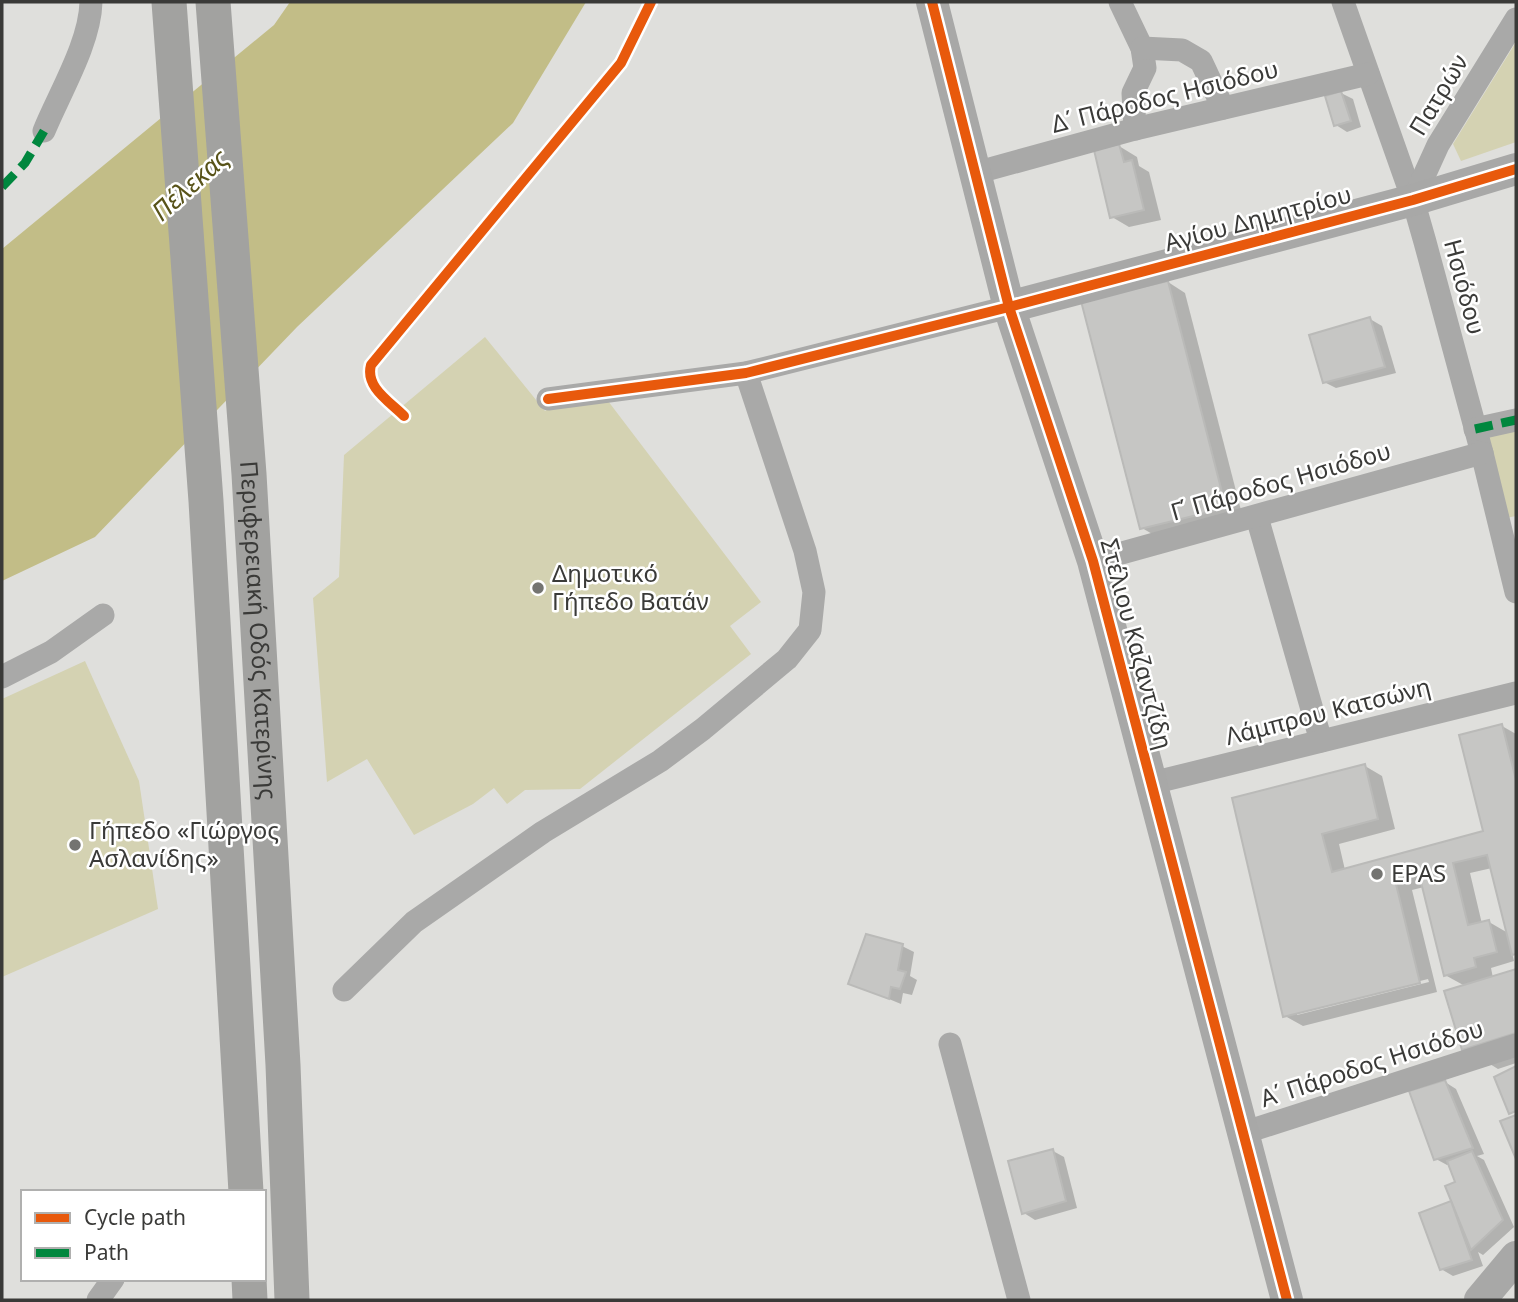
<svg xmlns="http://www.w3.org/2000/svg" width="1518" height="1302" viewBox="0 0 1518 1302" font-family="'Noto Sans',sans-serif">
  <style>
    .green { fill: #d4d2b2 }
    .water { fill: #c2bd87 }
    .shadow { fill: #0003; fill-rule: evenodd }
    .building { fill: #c6c6c4; stroke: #babab8; stroke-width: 2 }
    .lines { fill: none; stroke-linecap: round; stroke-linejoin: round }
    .street { stroke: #a9a9a8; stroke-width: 23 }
    .secondary { stroke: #a8a8a7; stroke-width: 32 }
    .primary { stroke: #a2a2a0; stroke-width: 35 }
    .quiet { stroke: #00873e; stroke-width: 9; stroke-dasharray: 18 9; stroke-linecap: butt }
    .cycleway-casing { stroke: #fff; stroke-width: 15 }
    .cycleway { stroke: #e8590c; stroke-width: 10 }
    .poi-dot { fill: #747471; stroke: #fff; stroke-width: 2.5 }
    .labels { text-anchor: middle; stroke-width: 5; stroke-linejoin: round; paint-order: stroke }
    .street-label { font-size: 24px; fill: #3a3a38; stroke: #fff }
    .poi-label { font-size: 24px; fill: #3a3a38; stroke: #fff; text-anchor: start }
    .water-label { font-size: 26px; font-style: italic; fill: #585319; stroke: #fff }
  </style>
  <rect width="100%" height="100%" fill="#dfdfdc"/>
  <!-- green -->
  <g class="green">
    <path d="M1516 42V142L1461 161 1453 144Z"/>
    <path d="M485 337 545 411 557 401 605 397 761 602 730 626 751 654 580 789 525 790 507 804 494 788 473 804 414 835 367 759 327 782 313 598 339 577 344 455Z"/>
    <path d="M1516 425V516L1506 518 1487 431Z"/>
    <path d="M85 661 139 781 158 909 2 977V699Z"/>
  </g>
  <!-- water -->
  <path class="water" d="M290 2H586L513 123 297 327 95 537 2 581V249L274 25Z"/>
  <!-- shadow -->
  <g class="shadow">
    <path d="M1341 93 1353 99 1361 127 1347 132 1336 125Z"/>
    <path d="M1119 146 1137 157 1139 166 1149 172 1161 220 1129 227 1112 217Z"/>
    <path d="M1168 282 1185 293 1243 518 1159 538 1142 528Z"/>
    <path d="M1370 319 1382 326 1396 373 1336 388 1324 382Z"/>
    <path d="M1502 726 1516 734V955L1512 953 1514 961 1491 968 1493 978 1516 971V1063L1498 1069 1464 1048 1465 986 1445 975 1424 887 1412 890 1437 992 1303 1026 1285 1016 1234 800 1365 766 1382 776 1395 829 1339 844 1345 870 1485 833ZM1492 868 1508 933 1489 922 1482 924 1470 873ZM1428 979 1429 982 1297 1015V1012Z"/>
    <path d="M902 946 914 952 910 976 917 980 912 995 903 993 901 1004 850 983Z"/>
    <path d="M1445 1082 1456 1089 1484 1154 1477 1156 1484 1160 1514 1227 1483 1255 1478 1252 1483 1266 1453 1276 1441 1269 1421 1214 1453 1202 1457 1183 1450 1164 1447 1165 1436 1159Z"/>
    <path d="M1053 1151 1064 1157 1077 1208 1035 1220 1024 1213Z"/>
  </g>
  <!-- building -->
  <g class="building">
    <path d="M1341 91 1351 121 1334 126 1325 96Z"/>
    <path d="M1119 144 1124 162 1132 160 1144 210 1110 218 1094 150Z"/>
    <path d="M1168 281 1226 508 1140 529 1081 301Z"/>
    <path d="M1370 317 1385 367 1323 383 1309 335Z"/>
    <path d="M1502 724 1516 780V954L1512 955 1487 855 1453 863 1468 925 1489 920 1497 952 1474 958 1476 967 1444 976 1419 874 1395 880 1420 983 1283 1017 1232 798 1365 764 1378 819 1322 834 1332 872 1483 831 1459 735Z"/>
    <path d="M866 934 903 944 898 970 906 972 900 989 891 987 889 999 848 984Z"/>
    <path d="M1516 969V1033L1462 1050 1444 991Z"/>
    <path d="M1516 1066V1111L1509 1114 1494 1077Z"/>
    <path d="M1445 1080 1473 1148 1434 1160 1409 1091Z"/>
    <path d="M1516 1115V1159L1500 1121Z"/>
    <path d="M1053 1149 1066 1201 1022 1214 1008 1161Z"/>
    <path d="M1472 1151 1503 1220 1471 1250 1445 1186 1455 1182 1447 1161Z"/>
    <path d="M1451 1201 1472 1260 1440 1270 1419 1213Z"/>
  </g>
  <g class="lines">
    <!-- street -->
    <g class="street">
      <path d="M1120 2 1142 48 1145 68 1133 93 1135 129"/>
      <path d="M1343 2 1413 200 1425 242 1482 453 1516 592"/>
      <path d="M1142 48 1182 50 1201 61 1223 108"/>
      <path d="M44 131C60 92 90 43 91 2"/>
      <path d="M975 173 1135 129 1368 74"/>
      <path d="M1413 200 1438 145 1516 19"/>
      <path d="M548 399 746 373 1009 307"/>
      <path d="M1475 429 1516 420"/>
      <path d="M1257 517 1321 741"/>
      <path d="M1093 561 1482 453"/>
      <path d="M2 677 51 652 103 615"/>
      <path d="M1152 783 1516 693"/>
      <path d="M344 990 414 922 543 832 660 761 703 729 787 659 810 630 814 592 805 551 746 373"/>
      <path d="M950 1044 1019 1300"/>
      <path d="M1243 1133 1516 1045"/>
      <path d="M98 1300 113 1279"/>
    </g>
    <!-- secondary -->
    <g class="secondary">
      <path d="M932 2 1009 307 1093 561 1287 1300"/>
      <path d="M1009 307 1413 200 1516 169"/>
      <path d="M1480 1300 1516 1257"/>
    </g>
    <!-- primary -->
    <g class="primary">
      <path d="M169 2 206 501 246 1192"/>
      <path id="s1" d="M213 2 249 474 283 1065 292 1300"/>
      <path d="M249 1279 250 1300"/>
    </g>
    <!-- quiet -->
    <g class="quiet">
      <path d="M2 187 25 163 44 131"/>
      <path d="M1475 429 1516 420"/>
    </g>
    <!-- cycleway casing -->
    <g class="cycleway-casing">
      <g id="cycleway">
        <path d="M932 2 1009 307 1093 561 1287 1300"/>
        <path d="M548 399 746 373 1009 307 1413 200 1516 169"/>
        <path d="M404 416C389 401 365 387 371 365L621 63 651 2"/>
      </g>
    </g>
    <!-- cycleway -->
    <use href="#cycleway" class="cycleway"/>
  </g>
  <!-- markers -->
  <g class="poi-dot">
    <circle cx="538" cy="588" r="7"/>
    <circle cx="75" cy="845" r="7"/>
    <circle cx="1377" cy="874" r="7"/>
  </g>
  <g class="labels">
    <!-- street labels -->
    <g class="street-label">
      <text transform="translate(1439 95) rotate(-59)" y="8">Πατρών</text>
      <text transform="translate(1165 97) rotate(-14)" y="8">Δ΄ Πάροδος Ησιόδου</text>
      <text transform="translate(1258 219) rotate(-15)" y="8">Αγίου Δημητρίου</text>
      <text transform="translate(1464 287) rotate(75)" y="8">Ησιόδου</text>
      <text transform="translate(1281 482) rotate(-16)" y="8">Γ΄ Πάροδος Ησιόδου</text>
      <text dy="8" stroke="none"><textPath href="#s1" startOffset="630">Περιφερειακή Οδός Κατερίνης</textPath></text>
      <text transform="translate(1136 644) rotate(75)" y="8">Στέλιου Καζαντζίδη</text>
      <text transform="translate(1328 712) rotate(-14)" y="8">Λάμπρου Κατσώνη</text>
      <text transform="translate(1372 1064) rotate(-18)" y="8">Α΄ Πάροδος Ησιόδου</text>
    </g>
    <!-- poi labels -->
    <g class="poi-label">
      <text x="552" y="582">Δημοτικό<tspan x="552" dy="28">Γήπεδο Βατάν</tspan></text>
      <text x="89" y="839">Γήπεδο «Γιώργος<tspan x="89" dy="28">Ασλανίδης»</tspan></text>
      <text x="1391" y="882">EPAS</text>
    </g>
    <!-- water labels -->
    <g class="water-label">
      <text transform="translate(190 185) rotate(-42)" y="9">Πέλεκας</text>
    </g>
  </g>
  <!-- border -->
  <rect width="1518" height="1302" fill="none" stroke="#3a3a38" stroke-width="7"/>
  <!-- legend -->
  <rect x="21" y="1190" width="245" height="91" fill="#ffffff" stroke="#b0b0af" stroke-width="2"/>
  <rect x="35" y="1213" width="35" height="10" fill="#e8590c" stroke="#b0b0af" stroke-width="2"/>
  <text x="84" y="1225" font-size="21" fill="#3a3a38">Cycle path</text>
  <rect x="35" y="1248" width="35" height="10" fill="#00873e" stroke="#b0b0af" stroke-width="2"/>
  <text x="84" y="1260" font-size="21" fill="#3a3a38">Path</text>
</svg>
